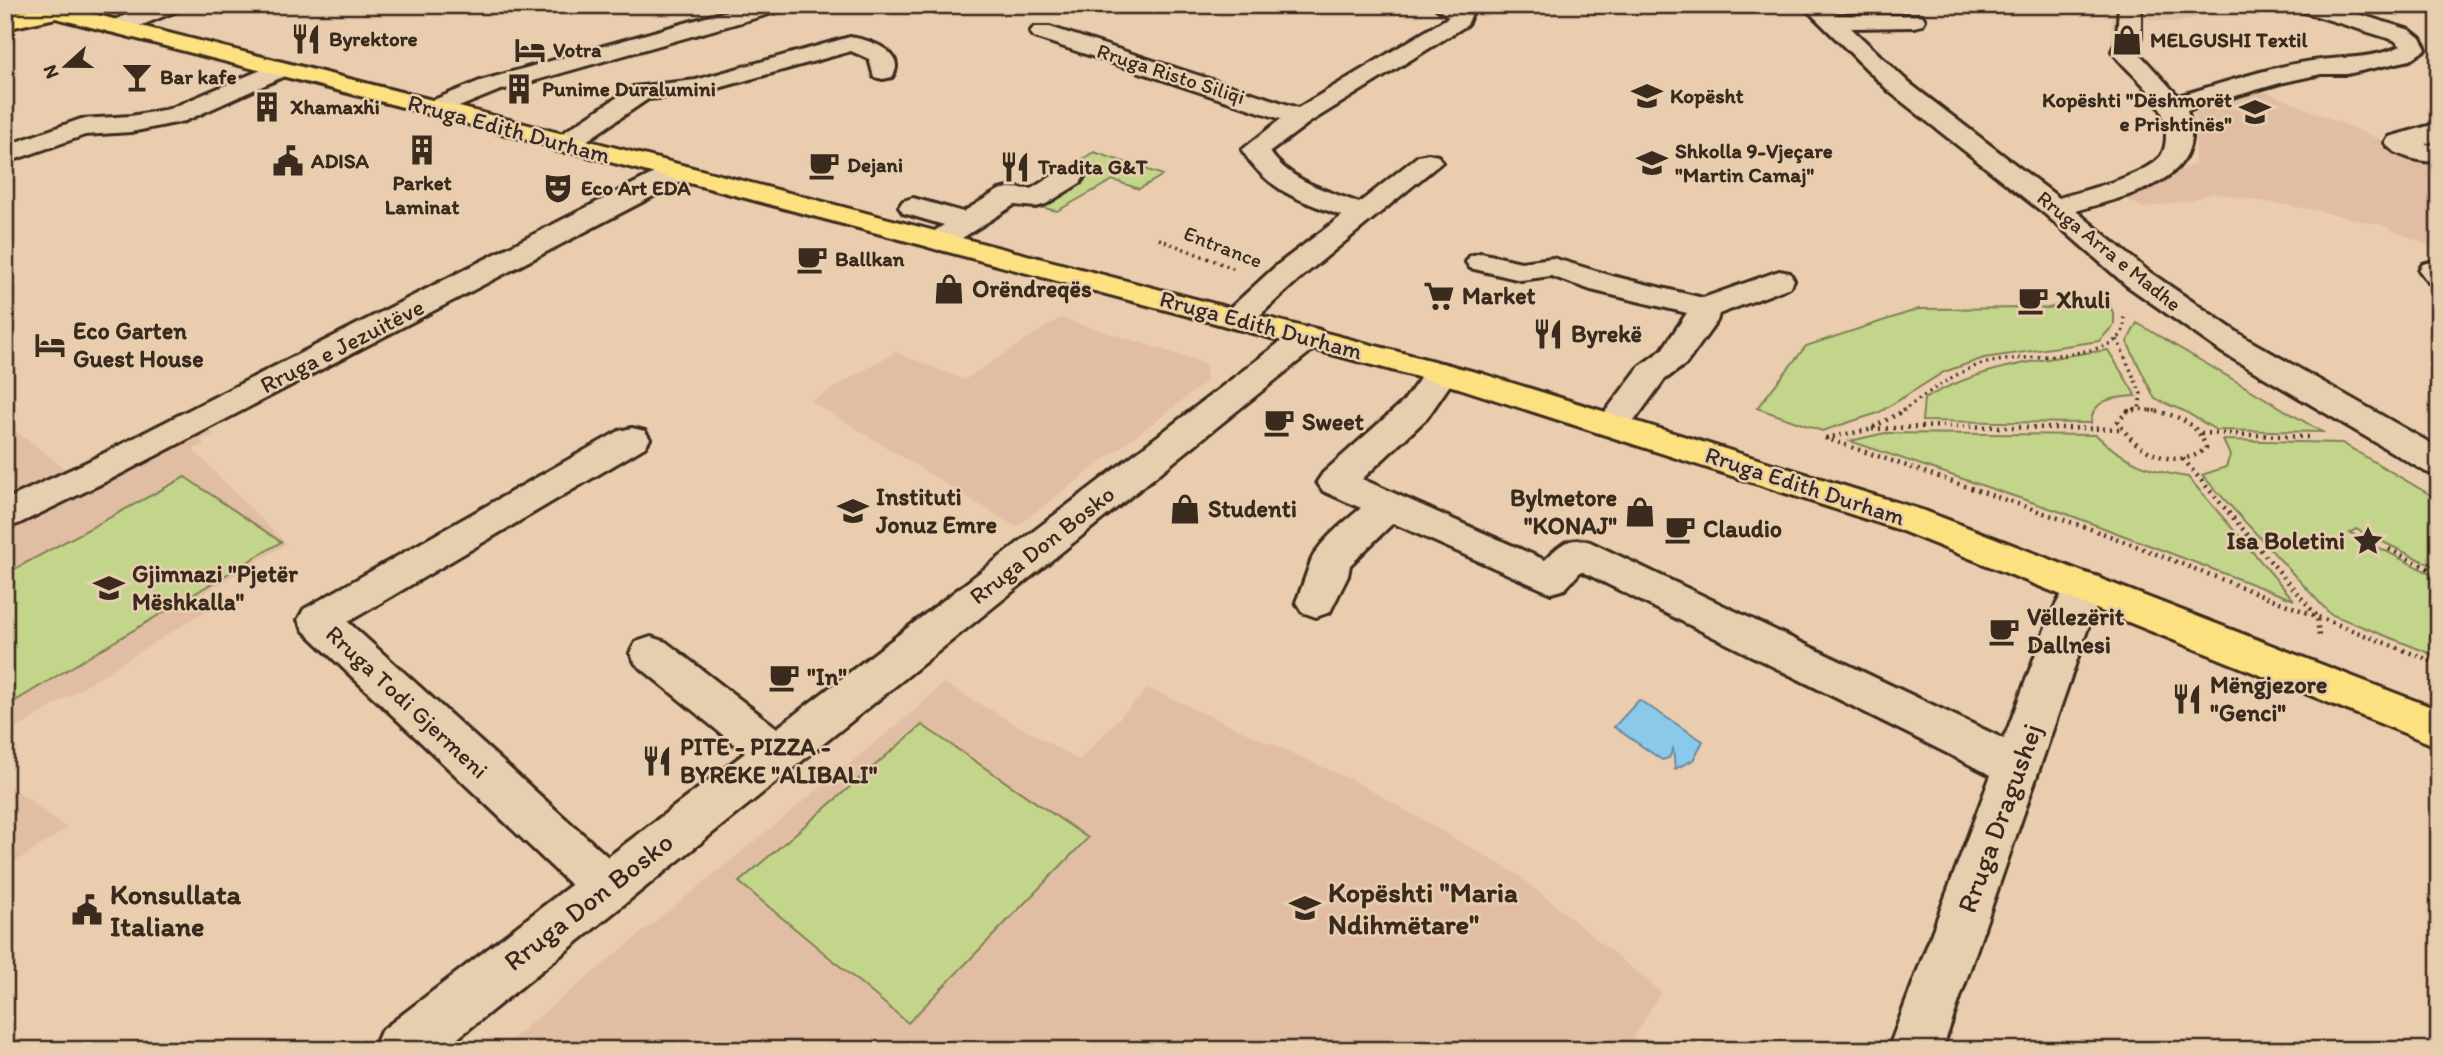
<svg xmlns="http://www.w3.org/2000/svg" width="2444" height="1055" viewBox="0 0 2444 1055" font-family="Itim,sans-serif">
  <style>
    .built { fill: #e1bea3 }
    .green { fill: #c3d58a; stroke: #7f8054; stroke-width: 2 }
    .water { fill: #8ac9ea; stroke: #6a8998; stroke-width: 2 }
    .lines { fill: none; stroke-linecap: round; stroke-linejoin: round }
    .minor-casing { stroke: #3b2a1e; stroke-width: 6 }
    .major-casing { stroke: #3b2a1e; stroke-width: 6 }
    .path-far1 { stroke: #3b2a1e; stroke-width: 3.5; stroke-dasharray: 2 4.5; stroke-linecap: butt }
    .path { stroke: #3b2a1e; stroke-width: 4.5; stroke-dasharray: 2 5; stroke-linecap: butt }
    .minor { fill: #e6ceaf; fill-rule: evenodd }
    .major { fill: #fde080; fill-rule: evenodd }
    .labels { text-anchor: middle; stroke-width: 5; stroke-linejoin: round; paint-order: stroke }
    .far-poi-label { font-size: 21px; font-weight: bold; fill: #3b2a1e; stroke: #e6ceaf; text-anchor: start }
    .far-street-label { font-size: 21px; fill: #3b2a1e; stroke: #e6ceaf }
    .street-label { font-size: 24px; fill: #3b2a1e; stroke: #e6ceaf }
    .poi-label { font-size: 24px; font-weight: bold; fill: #3b2a1e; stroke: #e6ceaf; text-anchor: start }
    .near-street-label { font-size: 28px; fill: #3b2a1e; stroke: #e6ceaf }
    .near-poi-label { font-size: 28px; font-weight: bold; fill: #3b2a1e; stroke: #e6ceaf; text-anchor: start }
  </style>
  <rect width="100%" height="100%" fill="#eaccaf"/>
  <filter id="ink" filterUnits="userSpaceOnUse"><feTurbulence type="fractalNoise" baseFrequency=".0143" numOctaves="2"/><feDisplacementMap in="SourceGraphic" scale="14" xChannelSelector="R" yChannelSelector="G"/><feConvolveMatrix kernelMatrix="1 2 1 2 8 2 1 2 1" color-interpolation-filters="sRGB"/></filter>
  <g filter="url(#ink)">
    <!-- built -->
    <g class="built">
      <path d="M2073 5H2188L2210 14 2176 23 2143 18 2144 55 2157 73 2122 61 2111 47 2112 12Z"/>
      <path d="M2257 88 2393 145 2439 157V250L2381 225 2309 209 2212 193 2193 200 2143 208 2120 195 2195 164 2196 105Z"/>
      <path d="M1060 318 1193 359 1206 366 1207 378 1205 383 1016 527 811 401 895 352 964 380Z"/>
      <path d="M5 423 71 473 22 488 5 496Z"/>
      <path d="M205 426 214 434 201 440 204 444 193 450 286 544 199 596 210 608 5 736V528Z"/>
      <path d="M943 683 1079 760 1148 688 1358 783 1517 874 1661 992 1626 1050H498L913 712Z"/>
      <path d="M5 782 67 828 5 869Z"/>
    </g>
    <!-- green -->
    <g class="green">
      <path d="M1094 152 1163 175 1139 189 1113 180 1057 211 1018 202 1030 191Z"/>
      <path d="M2106 297 2114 315V325L2099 341 1984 358 1944 372 1878 413 1822 431 1757 408 1806 346 1919 309 2048 308Z"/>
      <path d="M2137 323 2322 432 2216 430 2184 411 2155 399 2127 342Z"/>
      <path d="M2108 350 2136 396C2117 397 2092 398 2091 423L1922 421 1924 399C1981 366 2043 359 2108 350Z"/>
      <path d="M1885 433 2096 435C2123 461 2152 472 2188 477L2294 600 2064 513 1850 441Z"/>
      <path d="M2223 440 2342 443 2439 500V569L2356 529 2350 533 2439 578V657L2330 614 2202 475 2226 467 2230 455Z"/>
      <path d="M185 477 281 542 5 707V574Z"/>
      <path d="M922 725 1088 838 908 1023 739 882Z"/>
    </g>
    <!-- water -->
    <path class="water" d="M1639 700 1703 741 1693 760 1675 769 1673 749 1669 758 1662 760 1614 727Z"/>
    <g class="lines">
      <!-- minor casing -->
      <g class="minor-casing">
        <g id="minor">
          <path d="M151 5H182L179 10 125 32H109L105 27 109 22Z"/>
          <path d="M749 5H786L783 10 498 91 444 113 435 116 426 113 422 108 426 103 480 81Z"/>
          <path d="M1432 5H1462L1472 13 1467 25 1310 122 1270 152C1289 181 1328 191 1359 203L1418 156 1428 154 1438 156 1442 162 1298 280 1248 326 1237 329 1226 326 1221 319 1226 312 1276 266 1342 216C1299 200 1268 191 1242 150L1281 119 1034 37 1030 32 1034 27H1050L1298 108 1449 17Z"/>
          <path d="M1802 5H1826L1837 15H1922L1925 20 1922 25 1914 27 1851 28 1909 83 2059 198C2087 189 2140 178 2160 157 2170 145 2166 117 2158 104 2147 84 2125 70 2112 51L2117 40 2119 5H2141V40L2136 50 2178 96C2225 83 2273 65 2321 60 2348 57 2376 58 2401 46L2394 40 2297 10 2294 5H2329L2410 30 2420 38 2426 49 2410 60 2347 74H2321L2280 83 2187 110C2211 182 2127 195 2076 211L2148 271 2247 339 2439 448V476L2426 472 2223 353 2126 285 2045 214 1891 93Z"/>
          <path d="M850 37C867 39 909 52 892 77L883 79 874 77 869 59 851 51 697 94 648 99 573 150 564 152 555 150 551 144 555 138 633 87 696 80Z"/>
          <path d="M280 62 289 64 292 69 289 74 185 121 131 132 85 135 5 163V146L81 119 131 116 169 109Z"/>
          <path d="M2439 123V139L2425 144 2439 146V162C2423 162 2394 157 2385 143L2389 137Z"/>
          <path d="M676 165 686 167 690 173 686 179 113 478 18 524 5 528V500L87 462 666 167Z"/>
          <path d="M1070 169 1080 171 1084 177 1080 183 1046 204 1036 207 1014 205 948 247 938 250 928 247 923 241 928 235 944 225 903 213 899 207 903 201 913 198 963 212 999 190 1009 188 1031 189 1060 171Z"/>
          <path d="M1481 253 1521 262 1553 258 1612 276 1703 298 1779 271 1790 273 1794 280 1790 287 1719 314 1717 321 1686 364 1664 380 1626 432 1614 435 1602 432 1596 424 1640 366 1662 350 1687 313 1591 290 1551 276 1521 280 1470 268 1466 262 1470 256Z"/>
          <path d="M2434 261 2439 262V284L2428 282 2419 270 2423 264Z"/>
          <path d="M1308 327 1320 330 1324 337 1320 344 443 1050H373L381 1031 571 885 304 631 298 620 304 609 619 431 632 428 645 431 650 439 645 447 348 622 608 857 745 753 636 664 630 653 636 642 651 637 666 642 777 728 1296 330Z"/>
          <path d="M1441 363 1453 366 1458 373 1427 418 1362 479 1545 560C1560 545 1568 536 1590 542L2004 739 2050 616 2071 577 2085 573 2099 577 2105 587 2092 616 1942 1050H1888L1991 775 1581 571 1565 589 1551 593 1393 523 1350 565 1348 576 1330 612 1316 617 1302 612 1296 602C1302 588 1306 574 1311 561 1320 540 1345 522 1361 508L1323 491 1317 482 1323 473 1403 402 1429 366Z"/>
        </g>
      </g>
      <!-- major casing -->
      <g class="major-casing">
        <path id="major" d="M48 5H81L78 10 444 103 1483 374 1925 511 2439 710V747L1897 529 1459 388 426 113 56 18 5 29V15Z"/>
      </g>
      <!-- path-far1 -->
      <g class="path-far1">
        <path d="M1159 239 1235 269"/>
        <path d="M2117 339 2141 394 2139 409"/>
        <path d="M1902 411C1926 395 1949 376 1976 366 2012 353 2095 361 2119 337 2124 331 2125 325 2124 317"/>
        <path d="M2128 411 2139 409 2157 411"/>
      </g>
      <!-- path -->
      <g class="path">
        <path d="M2135 410 2128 411 2118 421C2133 451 2178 473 2206 448 2198 420 2171 413 2145 410"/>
        <path d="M1872 429 1943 426 2120 429"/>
        <path d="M2201 433 2309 437"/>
        <path d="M1825 438 2105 534 2439 664"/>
        <path d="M1826 438 1868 430 1905 410"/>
        <path d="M2183 459 2317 616 2319 636"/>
        <path d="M2389 549 2439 574"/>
      </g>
      <!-- minor -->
      <use href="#minor" class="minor"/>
      <!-- major -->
      <use href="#major" class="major"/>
    </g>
  </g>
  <!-- icons -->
  <defs>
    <g id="restaurant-bare" transform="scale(2.415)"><path d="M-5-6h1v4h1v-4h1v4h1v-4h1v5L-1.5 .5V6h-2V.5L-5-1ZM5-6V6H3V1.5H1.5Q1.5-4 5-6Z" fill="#3b2a1e" stroke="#e6ceaf" stroke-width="2.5" paint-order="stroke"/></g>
    <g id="shop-bare" transform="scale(2.415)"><path d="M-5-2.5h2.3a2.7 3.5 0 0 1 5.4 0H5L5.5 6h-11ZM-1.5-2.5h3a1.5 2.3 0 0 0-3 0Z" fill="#3b2a1e" stroke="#e6ceaf" stroke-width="2.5" paint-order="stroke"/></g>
    <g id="hotel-bare" transform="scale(2.415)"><path d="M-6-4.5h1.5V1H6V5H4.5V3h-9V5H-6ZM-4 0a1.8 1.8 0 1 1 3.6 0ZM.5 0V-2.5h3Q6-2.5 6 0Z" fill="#3b2a1e" stroke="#e6ceaf" stroke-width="2.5" paint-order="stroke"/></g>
    <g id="bar-bare" transform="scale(2.415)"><path d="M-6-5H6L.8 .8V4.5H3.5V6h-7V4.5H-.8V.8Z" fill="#3b2a1e" stroke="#e6ceaf" stroke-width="2.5" paint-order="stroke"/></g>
    <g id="building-bare" transform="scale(2.415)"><path d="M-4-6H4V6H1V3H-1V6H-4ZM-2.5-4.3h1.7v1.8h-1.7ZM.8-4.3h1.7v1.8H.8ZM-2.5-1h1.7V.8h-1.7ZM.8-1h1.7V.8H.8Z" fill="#3b2a1e" stroke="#e6ceaf" stroke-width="2.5" paint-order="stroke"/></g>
    <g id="school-bare" transform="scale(2.415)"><path d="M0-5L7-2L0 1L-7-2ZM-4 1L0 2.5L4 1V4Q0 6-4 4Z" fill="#3b2a1e" stroke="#e6ceaf" stroke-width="2.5" paint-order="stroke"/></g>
    <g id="civic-bare" transform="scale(2.415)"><path d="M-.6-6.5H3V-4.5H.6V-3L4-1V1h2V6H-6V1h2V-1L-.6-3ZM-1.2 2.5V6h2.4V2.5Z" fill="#3b2a1e" stroke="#e6ceaf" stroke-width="2.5" paint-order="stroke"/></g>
    <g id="cafe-bare" transform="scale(2.415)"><path d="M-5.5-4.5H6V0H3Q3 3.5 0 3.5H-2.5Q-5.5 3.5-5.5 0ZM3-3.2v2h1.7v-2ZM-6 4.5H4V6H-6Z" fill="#3b2a1e" stroke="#e6ceaf" stroke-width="2.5" paint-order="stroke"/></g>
    <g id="theatre-bare" transform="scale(2.415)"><path d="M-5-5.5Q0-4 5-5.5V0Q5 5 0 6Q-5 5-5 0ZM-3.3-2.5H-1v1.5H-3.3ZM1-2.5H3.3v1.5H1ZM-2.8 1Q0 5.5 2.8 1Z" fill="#3b2a1e" stroke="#e6ceaf" stroke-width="2.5" paint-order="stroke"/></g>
    <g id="supermarket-bare" transform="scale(2.415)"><path d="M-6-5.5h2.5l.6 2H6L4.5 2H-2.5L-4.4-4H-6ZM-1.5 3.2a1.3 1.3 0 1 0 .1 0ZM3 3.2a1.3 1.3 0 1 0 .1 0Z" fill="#3b2a1e" stroke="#e6ceaf" stroke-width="2.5" paint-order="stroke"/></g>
    <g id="sight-bare" transform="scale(2.415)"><path d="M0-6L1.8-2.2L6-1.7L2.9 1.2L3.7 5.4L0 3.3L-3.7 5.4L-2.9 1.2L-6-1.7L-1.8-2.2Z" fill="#3b2a1e" stroke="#e6ceaf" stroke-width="2.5" paint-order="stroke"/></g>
  </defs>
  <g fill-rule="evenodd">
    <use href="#restaurant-bare" x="306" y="39"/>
    <use href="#shop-bare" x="2127" y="40"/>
    <use href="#hotel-bare" x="530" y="50"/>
    <use href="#bar-bare" x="137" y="77"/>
    <use href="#building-bare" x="519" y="89"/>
    <use href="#school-bare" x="1647" y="96"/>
    <use href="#building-bare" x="267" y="107"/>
    <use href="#school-bare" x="2255" y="112"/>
    <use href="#building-bare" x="422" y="150"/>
    <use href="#civic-bare" x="288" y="161"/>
    <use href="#school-bare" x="1652" y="163"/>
    <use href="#cafe-bare" x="824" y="165"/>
    <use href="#restaurant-bare" x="1015" y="167"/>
    <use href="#theatre-bare" x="558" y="188"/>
    <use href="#cafe-bare" x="812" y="259"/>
    <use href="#shop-bare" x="949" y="289"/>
    <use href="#supermarket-bare" x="1439" y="296"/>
    <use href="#cafe-bare" x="2033" y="300"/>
    <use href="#restaurant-bare" x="1548" y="334"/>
    <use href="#hotel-bare" x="50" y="345"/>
    <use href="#cafe-bare" x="1279" y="422"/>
    <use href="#shop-bare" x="1185" y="509"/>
    <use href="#school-bare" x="853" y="511"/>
    <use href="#shop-bare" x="1640" y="512"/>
    <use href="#cafe-bare" x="1680" y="529"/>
    <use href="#sight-bare" x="2368" y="541"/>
    <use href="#school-bare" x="109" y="588"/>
    <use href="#cafe-bare" x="2004" y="631"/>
    <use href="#cafe-bare" x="784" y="677"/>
    <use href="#restaurant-bare" x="2187" y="699"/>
    <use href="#restaurant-bare" x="657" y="761"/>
    <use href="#school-bare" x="1305" y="908"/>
    <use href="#civic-bare" x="87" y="910"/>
  </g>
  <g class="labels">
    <!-- far-poi labels -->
    <g class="far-poi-label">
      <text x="329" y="46">Byrektore</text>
      <text x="2150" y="47">MELGUSHI Textil</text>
      <text x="553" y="57">Votra</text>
      <text x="160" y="84">Bar kafe</text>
      <text x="542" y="96">Punime Duralumini</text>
      <text x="1670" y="103">Kopësht</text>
      <text x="2232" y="107" text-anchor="end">Kopështi "Dëshmorët<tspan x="2232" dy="24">e Prishtinës"</tspan></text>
      <text x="290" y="114">Xhamaxhi</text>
      <text x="1675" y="158">Shkolla 9-Vjeçare<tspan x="1675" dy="24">"Martin Camaj"</tspan></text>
      <text x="311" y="168">ADISA</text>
      <text x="847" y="172">Dejani</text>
      <text x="1038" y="174">Tradita G&amp;T</text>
      <text x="422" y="190" text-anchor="middle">Parket<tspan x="422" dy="24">Laminat</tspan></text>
      <text x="581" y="195">Eco Art EDA</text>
      <text x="835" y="266">Ballkan</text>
    </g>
    <!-- far-street labels -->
    <g class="far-street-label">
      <text transform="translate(1171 74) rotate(18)" y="7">Rruga Risto Siliqi</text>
      <text transform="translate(1223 247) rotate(21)" y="7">Entrance</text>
      <text transform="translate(2109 251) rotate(39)" y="7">Rruga Arra e Madhe</text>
    </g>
    <!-- street labels -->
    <g class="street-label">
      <text transform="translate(509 129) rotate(15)" y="8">Rruga Edith Durham</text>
      <text transform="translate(1261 325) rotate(15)" y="8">Rruga Edith Durham</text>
      <text transform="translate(342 346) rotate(-27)" y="8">Rruga e Jezuitëve</text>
      <text transform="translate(1805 486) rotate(18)" y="8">Rruga Edith Durham</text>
      <text transform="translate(1042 545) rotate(-38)" y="8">Rruga Don Bosko</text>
      <text transform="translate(407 702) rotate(43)" y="8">Rruga Todi Gjermeni</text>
    </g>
    <!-- poi labels -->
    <g class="poi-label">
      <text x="972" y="297">Orëndreqës</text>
      <text x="1462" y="304">Market</text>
      <text x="2056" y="308">Xhuli</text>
      <text x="73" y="339">Eco Garten<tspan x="73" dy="28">Guest House</tspan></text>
      <text x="1571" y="342">Byrekë</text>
      <text x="1302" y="430">Sweet</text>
      <text x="876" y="505">Instituti<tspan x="876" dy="28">Jonuz Emre</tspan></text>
      <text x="1617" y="506" text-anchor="end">Bylmetore<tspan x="1617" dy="28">"KONAJ"</tspan></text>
      <text x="1208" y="517">Studenti</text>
      <text x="1703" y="537">Claudio</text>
      <text x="2345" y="549" text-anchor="end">Isa Boletini</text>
      <text x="132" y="582">Gjimnazi "Pjetër<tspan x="132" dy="28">Mëshkalla"</tspan></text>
      <text x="2027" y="625">Vëllezërit<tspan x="2027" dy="28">Dallnesi</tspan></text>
      <text x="807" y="685">"In"</text>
      <text x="2210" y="693">Mëngjezore<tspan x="2210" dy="28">"Genci"</tspan></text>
      <text x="680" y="755">PITE - PIZZA -<tspan x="680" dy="28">BYREKE "ALIBALI"</tspan></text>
    </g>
    <!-- near-street labels -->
    <g class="near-street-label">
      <text transform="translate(1999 818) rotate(-70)" y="10">Rruga Dragushej</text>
      <text transform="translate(588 901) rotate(-38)" y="10">Rruga Don Bosko</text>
    </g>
    <!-- near-poi labels -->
    <g class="near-poi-label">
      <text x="1328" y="902">Kopështi "Maria<tspan x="1328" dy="32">Ndihmëtare"</tspan></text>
      <text x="110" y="904">Konsullata<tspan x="110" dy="32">Italiane</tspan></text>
    </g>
  </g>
  <!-- margin -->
  <rect width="2444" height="1055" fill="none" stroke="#e6ceaf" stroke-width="28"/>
  <rect x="14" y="14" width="2416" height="1027" fill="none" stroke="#3b2a1e" stroke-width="2.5" filter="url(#ink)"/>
  <!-- north arrow -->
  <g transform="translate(66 66) rotate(249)" stroke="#e6ceaf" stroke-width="5" paint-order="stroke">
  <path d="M0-5L12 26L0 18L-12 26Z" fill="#3b2a1e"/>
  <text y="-10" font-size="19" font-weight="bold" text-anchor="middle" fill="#3b2a1e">N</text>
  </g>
</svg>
